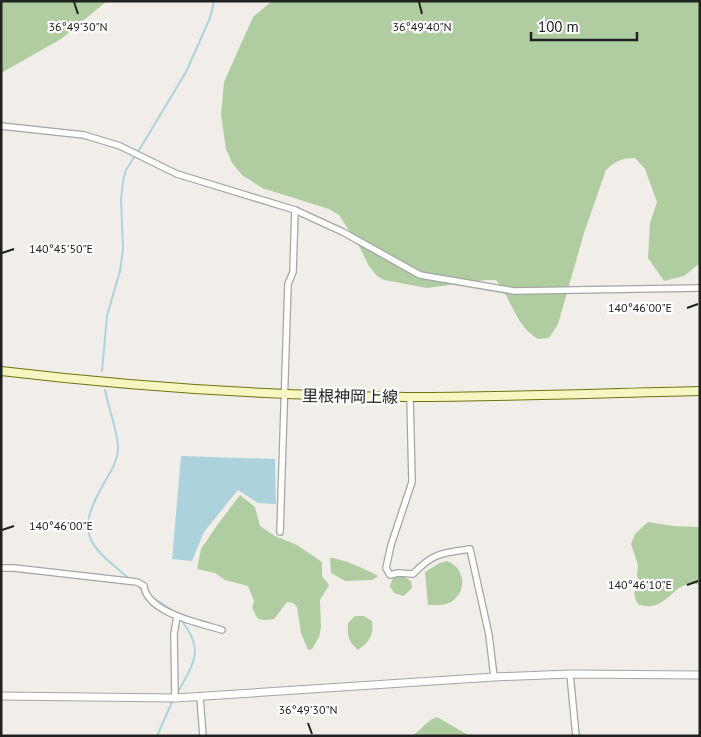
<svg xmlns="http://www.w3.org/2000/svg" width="701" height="737" viewBox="0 0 701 737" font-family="'PT Sans','Noto Sans JP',sans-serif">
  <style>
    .forest { fill: #afcda0 }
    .water { fill: #acd2db }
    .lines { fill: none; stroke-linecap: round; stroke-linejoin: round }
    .stream { stroke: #acd2db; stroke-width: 2 }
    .minor-casing { stroke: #a5a5a5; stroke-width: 8 }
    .tertiary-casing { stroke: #a5a5a5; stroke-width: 9 }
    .secondary-casing { stroke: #6c750c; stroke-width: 10 }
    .minor { stroke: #fff; stroke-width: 5.5 }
    .tertiary { stroke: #fff; stroke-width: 7 }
    .secondary { stroke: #f5f6c2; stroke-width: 8 }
    .ticks { fill: none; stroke: #212121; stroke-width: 2 }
    .labels { text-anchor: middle; stroke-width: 4.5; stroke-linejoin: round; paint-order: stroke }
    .street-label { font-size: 16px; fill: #212121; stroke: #fff }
    .ticks-label { font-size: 12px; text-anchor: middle; fill: #212121; stroke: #fff; stroke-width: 4.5; stroke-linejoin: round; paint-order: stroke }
  </style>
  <rect width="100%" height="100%" fill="#f1eee9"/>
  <!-- forest -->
  <g class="forest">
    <path d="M1 1H107L61 39 1 73Z"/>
    <path d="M272 1H700V263L684 276 664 281 648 258 650 223 657 202 645 169 635 158C622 158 615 161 606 170L584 233 558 324 549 338 538 339C515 326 512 299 496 280H486L427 288 384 280 377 276 369 266 359 246 339 215 329 209 262 188 242 175 232 163 226 149 221 115 224 82 253 17Z"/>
    <path d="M240 495 255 507 260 526 275 536 297 545 322 562V576L329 585 320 600 321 628 319 637 312 649 308 650 301 633 297 607 293 603 287 602 274 619 265 620 258 619 252 608 254 601 248 586 225 580 215 573 197 569 201 549 218 524Z"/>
    <path d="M648 522 673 526 700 527V585C676 578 671 604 651 606 647 607 642 605 639 605 632 596 634 590 639 580L637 576 638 565 631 544 635 534Z"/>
    <path d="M330 558C341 558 368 570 378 576L372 580 345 581 331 573Z"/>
    <path d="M447 561C465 568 468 591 451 602 444 606 435 605 428 605L425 572 440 563Z"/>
    <path d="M399 574 411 581 412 588 404 596 394 593 390 586 393 578Z"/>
    <path d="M355 616H364L372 621C374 635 370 641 358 650 348 641 347 635 348 623Z"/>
    <path d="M437 717 470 736H412C421 730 427 720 437 717Z"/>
  </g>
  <!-- water -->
  <path class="water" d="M181 456 275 459 276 504 258 503 238 490 204 532 192 561 172 559Z"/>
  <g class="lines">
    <!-- stream -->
    <g class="stream">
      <path d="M138 152 186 72 210 18 214 1"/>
      <path d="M102 371 107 316 120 271 123 249 121 199 123 181 126 170 135 156"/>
      <path d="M105 390C108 407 119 435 118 450 117 463 109 474 103 485 73 537 91 546 131 580"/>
      <path d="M136 584 144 591"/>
      <path d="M152 597 173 611"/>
      <path d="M178 692C194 662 205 650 181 620"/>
      <path d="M157 736 173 700"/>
    </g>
    <!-- minor casing -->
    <g class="minor-casing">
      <g id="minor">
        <path d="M1 126 84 135 120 146 177 174 295 210 343 232 420 275 514 291 700 288"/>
        <path d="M410 397 412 482 391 545 386 568 390 575 398 573 413 574C433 553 442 553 470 549L489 635 494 677"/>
        <path d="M280 532 288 284 293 272 295 210"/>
        <path d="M1 568H14L137 582 144 586C147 613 200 623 222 630"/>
        <path d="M570 674 576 736"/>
        <path d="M200 697 203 736"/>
        <path d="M175 698 174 634 177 616"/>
      </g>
    </g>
    <!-- tertiary casing -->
    <g class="tertiary-casing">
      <path id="tertiary" d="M1 696 175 698 494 677 570 674 700 675"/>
    </g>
    <!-- secondary casing -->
    <g class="secondary-casing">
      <path id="secondary" d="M1 371C136 387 272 396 409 397 506 397 603 393 700 391"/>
    </g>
    <!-- minor -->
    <use href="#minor" class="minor"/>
    <!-- tertiary -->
    <use href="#tertiary" class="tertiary"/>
    <!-- secondary -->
    <use href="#secondary" class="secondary"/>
  </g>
  <!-- ticks -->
  <path class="ticks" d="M74 2 78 14M419 2 422 14M2 253 14 249M687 308 698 304M2 530 14 526M687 585 698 581M308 723 312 734"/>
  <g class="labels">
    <!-- street labels -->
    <g class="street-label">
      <text transform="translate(350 396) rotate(1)" y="6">里根神岡上線</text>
    </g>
  </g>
  <g class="ticks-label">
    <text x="78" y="31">36°49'30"N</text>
    <text x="422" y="31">36°49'40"N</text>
    <text x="61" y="253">140°45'50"E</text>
    <text x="640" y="312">140°46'00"E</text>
    <text x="61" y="530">140°46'00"E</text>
    <text x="640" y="589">140°46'10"E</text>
    <text x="308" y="714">36°49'30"N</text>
  </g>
  <!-- border -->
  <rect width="701" height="737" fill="none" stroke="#212121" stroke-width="5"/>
  <!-- scale -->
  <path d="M531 32v8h106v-8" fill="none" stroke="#212121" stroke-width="2.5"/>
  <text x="538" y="32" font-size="15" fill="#212121" stroke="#ffffff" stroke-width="4" paint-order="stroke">100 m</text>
</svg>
